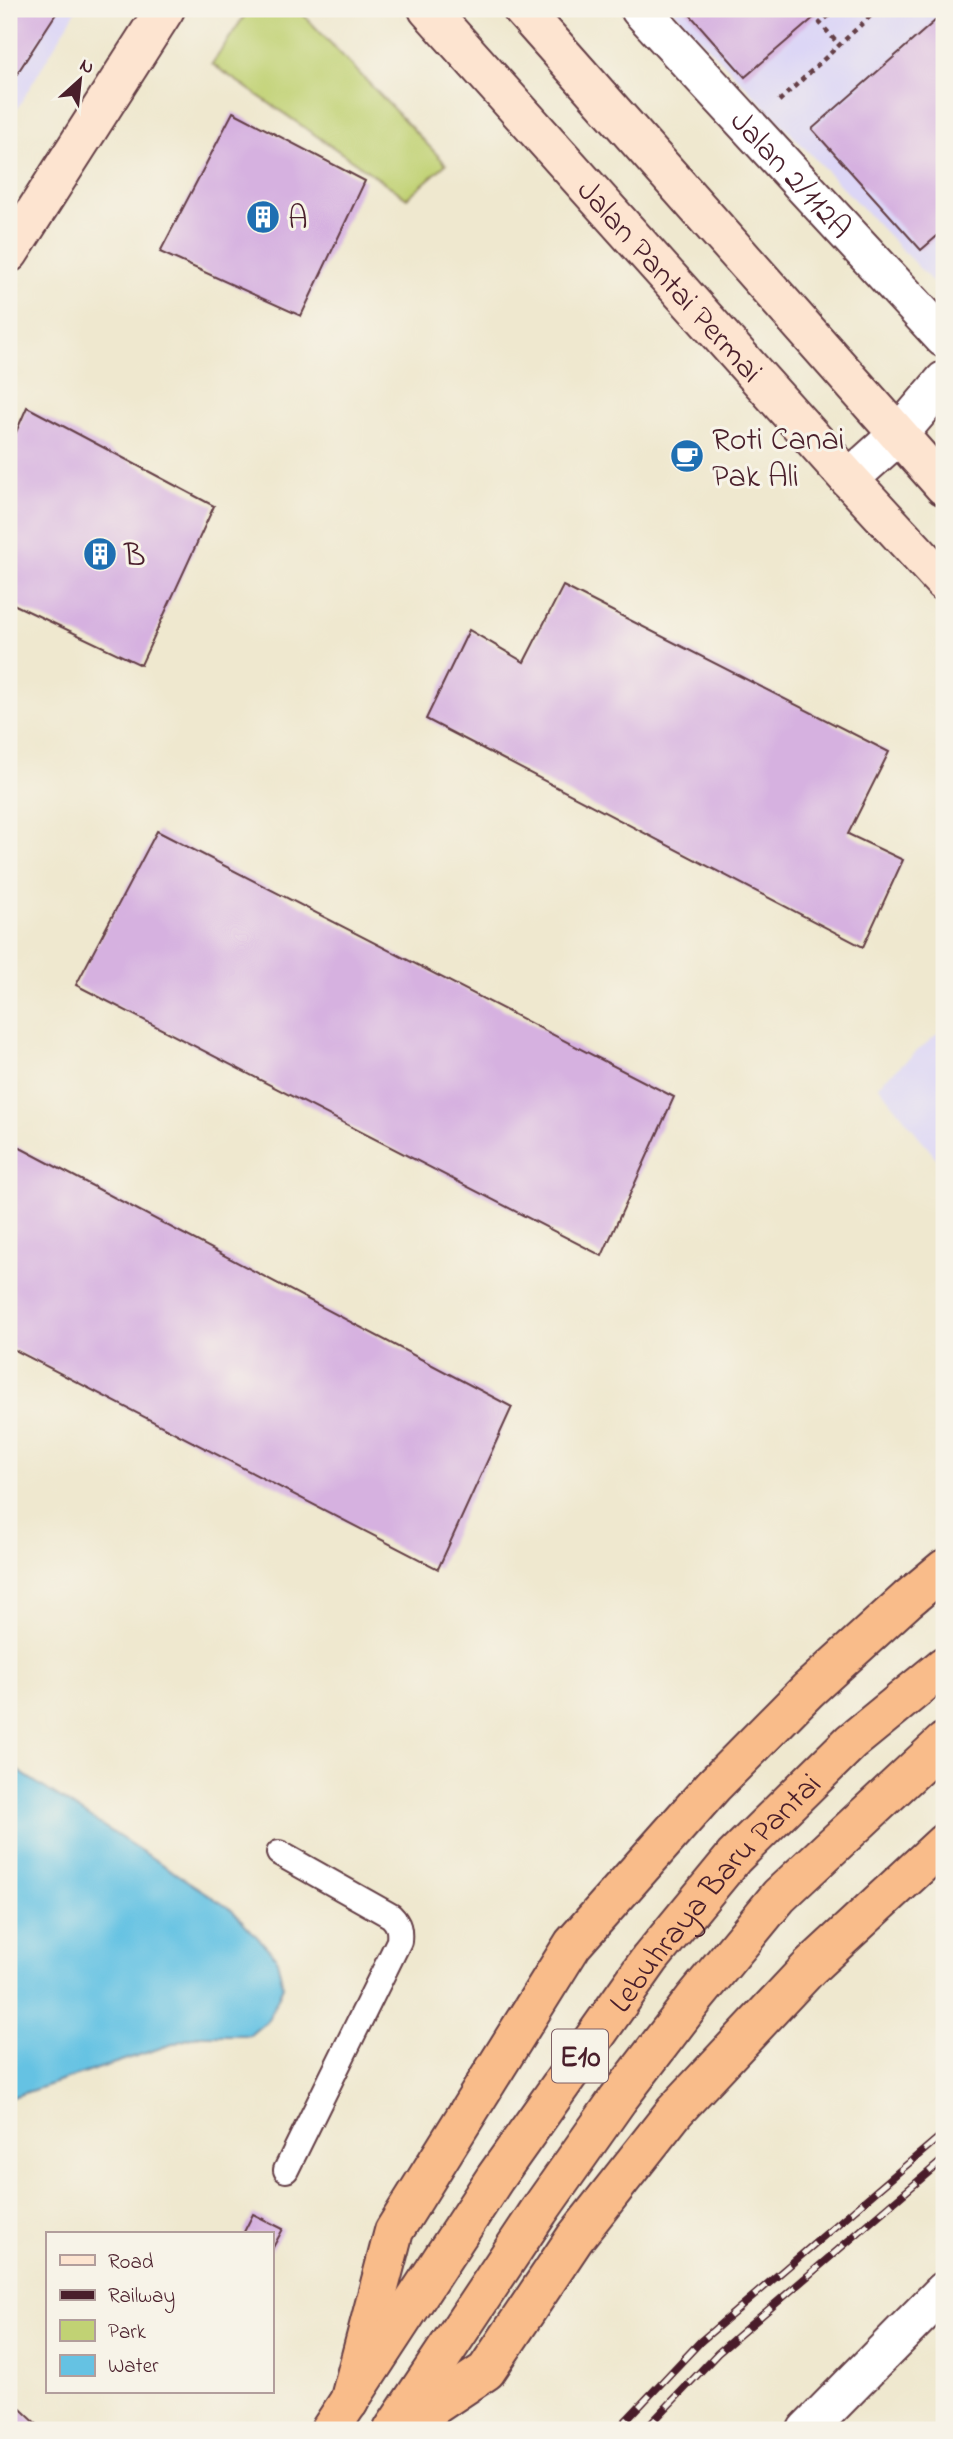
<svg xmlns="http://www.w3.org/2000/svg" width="953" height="2439" viewBox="0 0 953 2439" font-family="'Indie Flower',sans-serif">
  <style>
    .built { fill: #dcd6f6 }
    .green { fill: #c1d274; stroke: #867850; stroke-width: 2 }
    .water { fill: #65c2e3; stroke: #587087; stroke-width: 2 }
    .building { fill: #d6b1e0 }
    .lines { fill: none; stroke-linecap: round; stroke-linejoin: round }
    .lane-casing { stroke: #633d44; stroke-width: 28 }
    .street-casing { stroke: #633d44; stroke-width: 42 }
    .secondary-casing { stroke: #633d44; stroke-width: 42 }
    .highway-casing { stroke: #633d44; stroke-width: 42 }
    .path { stroke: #633d44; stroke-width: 4.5; stroke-dasharray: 5 5; stroke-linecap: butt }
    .lane { stroke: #fff; stroke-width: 24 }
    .street { stroke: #fff; stroke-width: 38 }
    .secondary { stroke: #fde4d0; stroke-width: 38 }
    .highway { stroke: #f9bc8a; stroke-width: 38 }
    .rail-casing { stroke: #4a1f2b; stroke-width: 8 }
    .rail { stroke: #f7f3e8; stroke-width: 5; stroke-dasharray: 16; stroke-linecap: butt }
    .labels { text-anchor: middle; stroke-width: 6; stroke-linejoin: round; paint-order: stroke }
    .shield { fill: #f7f3e8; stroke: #7e5f64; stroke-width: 2 }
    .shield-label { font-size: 30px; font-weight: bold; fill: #4a1f2b }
    .street-label { font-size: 32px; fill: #4a1f2b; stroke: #f7f3e8 }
    .poi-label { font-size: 32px; fill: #4a1f2b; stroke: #f7f3e8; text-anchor: start }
  </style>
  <rect width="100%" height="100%" fill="#f7f3e8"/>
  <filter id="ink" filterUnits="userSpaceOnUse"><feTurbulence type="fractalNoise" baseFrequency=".0143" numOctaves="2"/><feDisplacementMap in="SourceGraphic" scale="14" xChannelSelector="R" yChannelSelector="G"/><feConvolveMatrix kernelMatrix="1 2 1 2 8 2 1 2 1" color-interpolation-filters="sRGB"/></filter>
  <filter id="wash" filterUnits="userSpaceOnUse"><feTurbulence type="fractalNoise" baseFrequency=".00686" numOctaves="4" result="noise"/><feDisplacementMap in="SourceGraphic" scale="28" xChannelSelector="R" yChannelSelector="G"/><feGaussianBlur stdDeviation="1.57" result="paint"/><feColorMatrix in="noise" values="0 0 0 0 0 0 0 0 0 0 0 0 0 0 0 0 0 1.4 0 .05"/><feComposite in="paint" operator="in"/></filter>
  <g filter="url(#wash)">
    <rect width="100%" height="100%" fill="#efe8cf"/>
    <!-- built -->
    <g class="built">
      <path d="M9 9H77L9 122Z"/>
      <path d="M672 9H944V294Z"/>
      <path d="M944 1028V1168L878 1085Z"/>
    </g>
    <!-- green -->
    <path class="green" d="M249 9H298L446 164 407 198 212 64Z"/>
    <!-- water -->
    <path class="water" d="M9 1765 232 1910 276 1957 283 1986 268 2020 250 2035H200L9 2098Z"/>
    <g id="blocks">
      <!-- building -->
      <g class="building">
        <path d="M9 9H59L9 86Z"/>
        <path d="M685 9H824L745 77Z"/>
        <path d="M944 13V230L921 250 812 129Z"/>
        <path d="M233 112 365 181 301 316 160 252Z"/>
        <path d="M27 407 214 506 141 665 9 602V448Z"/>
        <path d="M563 586 889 752 848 834 903 860 863 947 426 719 469 630 524 662Z"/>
        <path d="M157 831 674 1097 602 1256 76 985Z"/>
        <path d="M9 1142 512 1407 438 1569 9 1347Z"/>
        <path d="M253 2214 283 2229 271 2251V2234H243Z"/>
        <path d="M9 2398 43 2430H9Z"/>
      </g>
    </g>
  </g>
  <g filter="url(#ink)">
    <use href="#blocks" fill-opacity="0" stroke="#633d44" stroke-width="2"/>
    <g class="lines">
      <!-- lane casing -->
      <g class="lane-casing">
        <path id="lane" d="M279 1853 391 1916C399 1924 400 1930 399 1941L286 2170"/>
      </g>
      <!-- street casing -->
      <g class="street-casing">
        <g id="street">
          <path id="s1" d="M640 9 944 338"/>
          <path d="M849 479 898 435 944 381"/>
          <path d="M807 2430 944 2291"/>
        </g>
      </g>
      <!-- secondary casing -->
      <g class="secondary-casing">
        <g id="secondary">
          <path id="s2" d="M428 9 849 479 944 582"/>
          <path d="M522 9 944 486"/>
          <path d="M9 253 165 9"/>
        </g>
      </g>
      <!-- highway casing -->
      <g class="highway-casing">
        <g id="highway">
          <path d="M349 2402 394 2231 573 1944 713 1786 808 1690 908 1599 944 1569"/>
          <path d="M405 2425 486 2371 575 2238 675 2111 810 1967 944 1843"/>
          <path id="s3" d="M330 2430 495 2178 650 1959 734 1857 851 1742 944 1666"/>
          <path d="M393 2430 539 2211 618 2099 695 1998 779 1896 944 1742"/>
        </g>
      </g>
      <!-- path -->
      <g class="path">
        <path d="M837 9 820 23 839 45"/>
        <path d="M779 101 878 9"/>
      </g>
      <!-- lane -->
      <use href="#lane" class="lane"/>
      <!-- street -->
      <use href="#street" class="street"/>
      <!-- secondary -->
      <use href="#secondary" class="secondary"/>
      <!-- highway -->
      <use href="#highway" class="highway"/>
      <!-- rail casing -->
      <g class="rail-casing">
        <g id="rail">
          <path d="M617 2430 701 2341 944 2133"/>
          <path d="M645 2430 718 2353 944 2159"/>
        </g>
      </g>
      <!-- rail -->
      <use href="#rail" class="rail"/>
    </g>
  </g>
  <!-- icons -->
  <defs>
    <g id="building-disc" transform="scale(1.75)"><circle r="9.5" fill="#1f6fb2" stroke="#f7f3e8"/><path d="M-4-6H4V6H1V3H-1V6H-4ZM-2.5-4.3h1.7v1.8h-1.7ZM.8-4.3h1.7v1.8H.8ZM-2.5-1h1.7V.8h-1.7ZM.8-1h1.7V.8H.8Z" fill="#fff"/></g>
    <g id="cafe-disc" transform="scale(1.75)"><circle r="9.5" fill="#1f6fb2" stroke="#f7f3e8"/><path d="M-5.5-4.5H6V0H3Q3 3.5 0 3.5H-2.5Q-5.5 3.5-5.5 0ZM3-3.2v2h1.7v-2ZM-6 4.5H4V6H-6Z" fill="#fff"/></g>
  </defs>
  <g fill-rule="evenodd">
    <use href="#building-disc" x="263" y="217"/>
    <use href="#cafe-disc" x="687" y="456"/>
    <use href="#building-disc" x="100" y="554"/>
  </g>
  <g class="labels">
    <!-- shield labels -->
    <rect class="shield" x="552" y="2029.5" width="56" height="53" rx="5"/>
    <g class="shield-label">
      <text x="580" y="2066">E10</text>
    </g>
    <!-- street labels -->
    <g class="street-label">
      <text dy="11" stroke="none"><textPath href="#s1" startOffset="224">Jalan 2/112A</textPath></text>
      <text dy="11" stroke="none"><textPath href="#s2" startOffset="364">Jalan Pantai Permai</textPath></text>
      <text dy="11" stroke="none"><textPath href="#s3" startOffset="662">Lebuhraya Baru Pantai</textPath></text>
    </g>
    <!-- poi labels -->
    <g class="poi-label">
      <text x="288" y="228">A</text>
      <text x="712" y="449">Roti Canai<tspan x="712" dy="37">Pak Ali</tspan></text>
      <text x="124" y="565">B</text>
    </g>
  </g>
  <!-- margin -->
  <rect width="953" height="2439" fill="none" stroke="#f7f3e8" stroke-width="35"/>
  <!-- legend -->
  <rect x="46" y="2232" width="228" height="161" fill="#f7f3e8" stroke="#b29e9c" stroke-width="2"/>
  <rect x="60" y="2255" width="35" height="10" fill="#fde4d0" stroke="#b29e9c" stroke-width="2"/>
  <text x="108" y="2268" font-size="21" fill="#4a1f2b">Road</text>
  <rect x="60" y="2290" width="35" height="10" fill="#4a1f2b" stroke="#b29e9c" stroke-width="2"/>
  <text x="108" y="2302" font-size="21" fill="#4a1f2b">Railway</text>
  <rect x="60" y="2320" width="35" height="21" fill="#c1d274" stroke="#b29e9c" stroke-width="2"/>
  <text x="108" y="2338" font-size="21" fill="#4a1f2b">Park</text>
  <rect x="60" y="2355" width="35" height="21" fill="#65c2e3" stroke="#b29e9c" stroke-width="2"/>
  <text x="108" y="2372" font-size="21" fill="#4a1f2b">Water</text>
  <!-- north arrow -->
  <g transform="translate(80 80) rotate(27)" stroke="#f7f3e8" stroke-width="5" paint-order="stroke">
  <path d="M0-5L12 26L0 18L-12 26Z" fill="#4a1f2b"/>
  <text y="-10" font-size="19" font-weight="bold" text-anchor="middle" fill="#4a1f2b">N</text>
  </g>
</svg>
